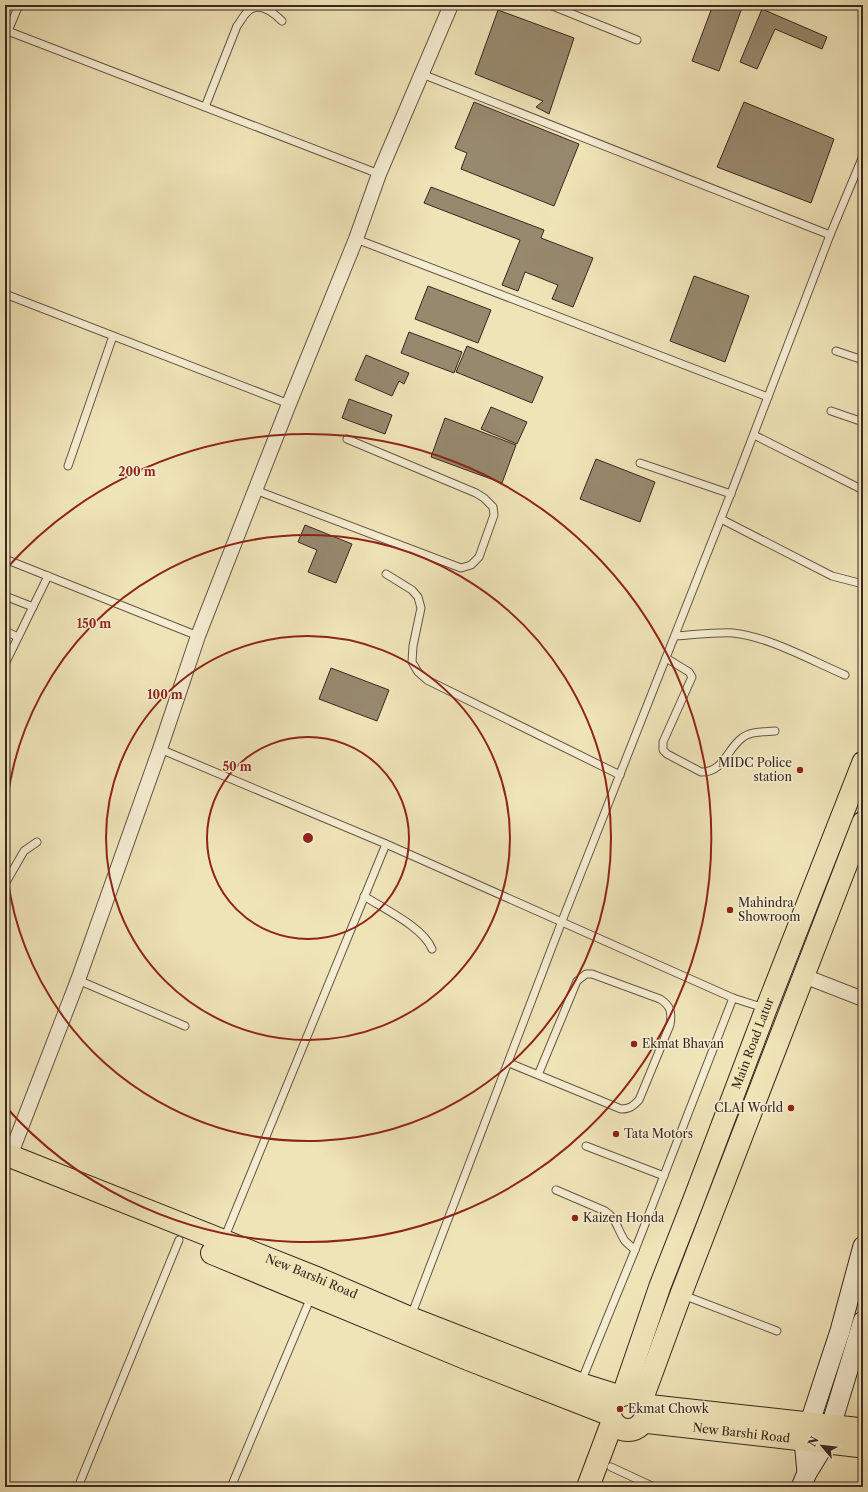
<svg xmlns="http://www.w3.org/2000/svg" width="868" height="1492" viewBox="0 0 868 1492" font-family="'Libre Caslon Text',serif">
  <style>
    .building { fill: #97896e; stroke: #38271e }
    .lines { fill: none; stroke-linecap: round; stroke-linejoin: round }
    .lane-casing { stroke: #665644; stroke-width: 9 }
    .street-casing { stroke: #665644; stroke-width: 16 }
    .secondary-casing { stroke: #38271e; stroke-width: 21 }
    .primary-casing { stroke: #38271e; stroke-width: 23 }
    .highway-casing { stroke: #38271e; stroke-width: 24 }
    .lane { stroke: #f5edd1; stroke-width: 7 }
    .street { stroke: #f5edd1; stroke-width: 14 }
    .secondary { stroke: #f5edd1; stroke-width: 19 }
    .primary { stroke: #efe4b8; stroke-width: 21 }
    .highway { stroke: #efe4b8; stroke-width: 22 }
    .ring { fill: none; stroke: #8f2418; stroke-width: 2 }
    .poi-dot { fill: #8f2418; stroke: #f5edd1; stroke-width: 1.5 }
    .labels { text-anchor: middle; stroke-width: 3; stroke-linejoin: round; paint-order: stroke }
    .poi-label { font-size: 12px; fill: #38271e; stroke: #f5edd1; text-anchor: start }
    .street-label { font-size: 12px; fill: #38271e; stroke: #f5edd1 }
    .centre { fill: #8f2418; stroke: #f5edd1; stroke-width: 2 }
    .ring-label { font-size: 12px; text-anchor: middle; font-weight: bold; fill: #8f2418; stroke: #f5edd1; stroke-width: 3; stroke-linejoin: round; paint-order: stroke }
  </style>
  <rect width="100%" height="100%" fill="#efe4b8"/>
  <filter id="stains"><feTurbulence type="fractalNoise" baseFrequency=".005" numOctaves="4"/><feColorMatrix values="0 0 0 0 .2 0 0 0 0 .09 0 0 0 0 .02 0 0 0 .5 -.17"/></filter>
  <radialGradient id="worn" r=".72"><stop offset=".6" stop-color="#630" stop-opacity="0"/><stop offset="1" stop-color="#630" stop-opacity=".3"/></radialGradient>
  <!-- building -->
  <g class="building">
    <path d="M713 5H743L719 71 692 61Z"/>
    <path d="M762 9 827 37 822 49 775 29 757 69 740 62Z"/>
    <path d="M498 10 574 38 549 114 536 107 543 101 475 74Z"/>
    <path d="M474 102 579 144 554 206 461 169 467 153 455 148Z"/>
    <path d="M744 102 834 139 811 203 717 167Z"/>
    <path d="M431 187 544 230 541 238 593 258 573 307 552 299 558 285 525 272 518 291 502 285 520 240 424 203Z"/>
    <path d="M694 276 749 296 725 362 670 341Z"/>
    <path d="M428 286 491 310 478 343 415 319Z"/>
    <path d="M409 332 462 352 454 373 401 353Z"/>
    <path d="M467 346 543 377 532 403 456 372Z"/>
    <path d="M366 355 409 373 404 384 399 381 392 396 355 380Z"/>
    <path d="M349 399 392 415 385 434 342 418Z"/>
    <path d="M491 407 527 422 517 444 481 429Z"/>
    <path d="M445 418 516 445 502 483 431 457Z"/>
    <path d="M596 459 655 482 640 522 580 499Z"/>
    <path d="M305 525 352 544 336 583 308 572 317 550 298 542Z"/>
    <path d="M331 668 389 690 377 721 319 699Z"/>
  </g>
  <g class="lines">
    <!-- lane casing -->
    <g class="lane-casing">
      <g id="lane">
        <path d="M550 5 637 40"/>
        <path d="M5 30 379 174"/>
        <path d="M8 31 19 5"/>
        <path d="M422 74 830 235"/>
        <path d="M205 107 237 26C241 21 245 12 251 9 262 3 275 14 282 21"/>
        <path d="M356 239 768 397"/>
        <path d="M5 294 289 404"/>
        <path d="M836 351 863 360"/>
        <path d="M831 411 863 422"/>
        <path d="M754 435 863 490"/>
        <path d="M640 463 731 494"/>
        <path d="M68 466 113 336"/>
        <path d="M255 490 461 568 471 565 479 557 494 515 493 507 484 498 476 493 347 439"/>
        <path d="M721 519 832 576 863 584"/>
        <path d="M5 559 198 636"/>
        <path d="M386 574 412 590 418 597 421 608 413 646 412 662 418 672 427 680 620 775"/>
        <path d="M5 596 33 607"/>
        <path d="M5 631 18 637"/>
        <path d="M675 636C694 635 714 632 733 633 770 637 810 660 845 675"/>
        <path d="M666 658 689 672 692 677 663 742V750L667 754 701 772C723 773 727 749 742 738 750 731 764 732 775 731"/>
        <path d="M5 664 48 576"/>
        <path d="M160 749 386 844 733 998 764 1008"/>
        <path d="M5 884 24 851 37 842"/>
        <path d="M364 896C384 909 423 927 432 949"/>
        <path d="M78 980 185 1026"/>
        <path d="M509 1063 621 1109C630 1109 633 1106 639 1100L670 1025C672 1012 671 1006 660 999L592 974H586L577 981 538 1075"/>
        <path d="M586 1146 664 1176"/>
        <path d="M556 1190 605 1211C617 1219 617 1229 625 1241 628 1244 632 1247 635 1250"/>
        <path d="M224 1239 386 844"/>
        <path d="M683 1295 777 1331"/>
        <path d="M411 1316 562 921 733 488 830 235 863 156"/>
        <path d="M581 1382 635 1250 733 998"/>
        <path d="M611 1467 654 1487"/>
        <path d="M78 1487 179 1240"/>
        <path d="M231 1487 311 1297"/>
      </g>
    </g>
    <!-- street casing -->
    <g class="street-casing">
      <g id="street">
        <path d="M804 976 863 999"/>
        <path d="M10 1156 78 980 160 749 198 636 289 404 356 239 379 174 451 5"/>
      </g>
    </g>
    <!-- secondary casing -->
    <g class="secondary-casing">
      <g id="secondary">
        <path d="M807 1473 804 1440 840 1331 863 1246"/>
        <path d="M801 1487 807 1473 826 1442 863 1321"/>
      </g>
    </g>
    <!-- primary casing -->
    <g class="primary-casing">
      <g id="primary">
        <path id="s1" d="M623 1394 660 1286 694 1199 766 1009 863 762"/>
        <path d="M642 1400 681 1294 863 822"/>
        <path d="M645 1405 863 1429"/>
        <path id="s2" d="M643 1422 863 1447"/>
      </g>
    </g>
    <!-- highway casing -->
    <g class="highway-casing">
      <g id="highway">
        <path id="s3" d="M5 1154 319 1279 410 1318 580 1384 618 1396"/>
        <path d="M212 1253 468 1359 609 1414"/>
        <circle cx="628" cy="1412" r="18"/>
        <path d="M588 1487 612 1423"/>
      </g>
    </g>
    <!-- lane -->
    <use href="#lane" class="lane"/>
    <!-- street -->
    <use href="#street" class="street"/>
    <!-- secondary -->
    <use href="#secondary" class="secondary"/>
    <!-- primary -->
    <use href="#primary" class="primary"/>
    <!-- highway -->
    <use href="#highway" class="highway"/>
  </g>
  <!-- distance rings -->
  <g class="ring">
    <circle cx="308" cy="838" r="101"/>
    <circle cx="308" cy="838" r="202"/>
    <path d="M5 835A303 303 0 1 1 5 841"/>
    <path d="M5 570A404 404 0 1 1 5 1106"/>
  </g>
  <!-- markers -->
  <g class="poi-dot">
    <circle cx="800" cy="770" r="4"/>
    <circle cx="730" cy="910" r="4"/>
    <circle cx="634" cy="1044" r="4"/>
    <circle cx="791" cy="1108" r="4"/>
    <circle cx="616" cy="1134" r="4"/>
    <circle cx="575" cy="1218" r="4"/>
    <circle cx="620" cy="1409" r="4"/>
  </g>
  <g class="labels">
    <!-- poi labels -->
    <g class="poi-label">
      <text x="792" y="767" text-anchor="end">MIDC Police<tspan x="792" dy="14">station</tspan></text>
      <text x="738" y="907">Mahindra<tspan x="738" dy="14">Showroom</tspan></text>
      <text x="642" y="1048">Ekmat Bhavan</text>
      <text x="783" y="1112" text-anchor="end">CLAI World</text>
      <text x="624" y="1138">Tata Motors</text>
      <text x="583" y="1222">Kaizen Honda</text>
      <text x="628" y="1413">Ekmat Chowk</text>
    </g>
    <!-- street labels -->
    <g class="street-label">
      <text dy="4" stroke="none"><textPath href="#s1" startOffset="374">Main Road Latur</textPath></text>
      <text dy="4" stroke="none"><textPath href="#s3" startOffset="330">New Barshi Road</textPath></text>
      <text dy="4" stroke="none"><textPath href="#s2" startOffset="99">New Barshi Road</textPath></text>
    </g>
  </g>
  <circle cx="308" cy="838" r="6" class="centre"/>
  <g class="ring-label">
    <text x="137" y="476">200 m</text>
    <text x="94" y="628">150 m</text>
    <text x="165" y="699">100 m</text>
    <text x="237" y="771">50 m</text>
  </g>
  <!-- margin -->
  <rect width="868" height="1492" fill="none" stroke="#efe4b8" stroke-width="20"/>
  <rect x="6" y="6" width="856" height="1480" fill="none" stroke="#38271e" stroke-width="2"/>
  <rect x="10" y="10" width="848" height="1472" fill="none" stroke="#38271e"/>
  <!-- north arrow -->
  <g transform="translate(822 1446) rotate(298)" stroke="#f5edd1" stroke-width="3" paint-order="stroke">
  <path d="M0-3L7 15L0 10L-7 15Z" fill="#38271e"/>
  <text y="-6" font-size="11" font-weight="bold" text-anchor="middle" fill="#38271e">N</text>
  </g>
  <rect width="100%" height="100%" filter="url(#stains)"/>
  <rect width="100%" height="100%" fill="url(#worn)"/>
</svg>
